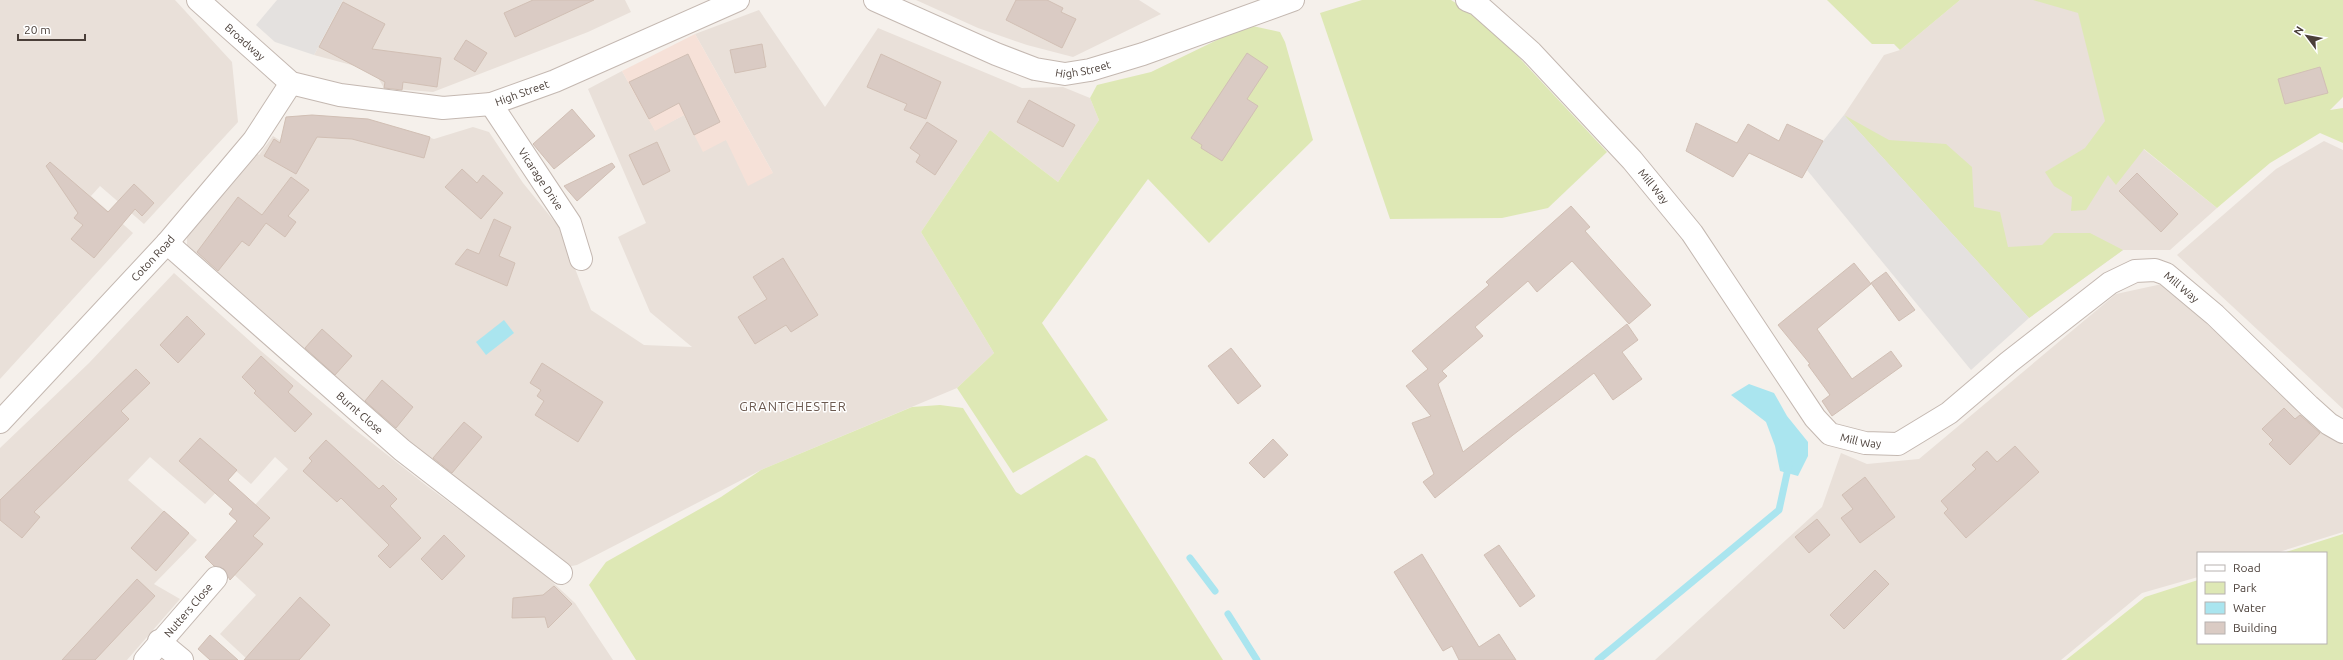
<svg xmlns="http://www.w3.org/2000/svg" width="2343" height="660" viewBox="0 0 2343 660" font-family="Ubuntu,sans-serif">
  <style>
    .residential { fill: #e9e0d9 }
    .commercial { fill: #f6e1d8 }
    .green { fill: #dee8b5 }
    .parking { fill: #e4e1df }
    .water { fill: #aae5ef }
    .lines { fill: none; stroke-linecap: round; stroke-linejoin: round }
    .stream { stroke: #aae5ef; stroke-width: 7 }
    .building { fill: #dacbc4; stroke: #d1bfb4 }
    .minor-casing { stroke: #c4b8b1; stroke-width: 24 }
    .tertiary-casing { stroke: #c4b8b1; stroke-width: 24 }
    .minor { stroke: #fff; stroke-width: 22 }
    .tertiary { stroke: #fff; stroke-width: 22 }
    .labels { text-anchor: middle; stroke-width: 3; stroke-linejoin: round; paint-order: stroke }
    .street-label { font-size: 11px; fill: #4a3f39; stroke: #fff }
    .quarter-label { font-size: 13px; letter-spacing: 1px; fill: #6c5a50; stroke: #fff }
  </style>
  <rect width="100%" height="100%" fill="#f5f0eb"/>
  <!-- residential -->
  <g class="residential">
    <path d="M0 0H175L232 62 238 122 144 224 100 186 91 196 133 233 0 379Z"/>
    <path d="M343 0H625L631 12 588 32 433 92 384 88 374 71 314 55Z"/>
    <path d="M916 0H1139L1161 14 1073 57 1027 45 978 28Z"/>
    <path d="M1960 0H2104L2117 128 2217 208 2170 250H2123L2029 318 1844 115 1884 55 1900 50Z"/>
    <path d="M759 10 825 107 878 28 1022 88 1063 87 1090 98 1099 120 1058 182 990 130 921 232 994 353 957 388 761 470 577 565 560 568 406 444 187 251V235L254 151 259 155 273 136 281 141 286 117 312 115 368 119 402 129 400 137 403 129 434 139 473 127 489 132 523 183 559 227 591 310 644 345 692 347 650 312 618 237 646 223 588 89 622 71 655 130 684 115 694 135 726 140 773 173 695 34Z"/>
    <path d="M2324 141 2343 150V409L2177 255 2276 169Z"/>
    <path d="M174 273 261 351 353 428 427 486 534 565 575 603 613 660H248L220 634 256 595 211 553 288 469 275 457 251 484 236 471 205 504 150 457 128 480 197 540 154 584 180 599 127 660H0V448L89 363Z"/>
    <path d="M2162 284 2343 445V532L2276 553H2198V577L2142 593 2061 660H1655L1822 507 1841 453 1867 464 1919 459 2116 294Z"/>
  </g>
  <!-- commercial -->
  <path class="commercial" d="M695 34 773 173 748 186 726 140 703 152 684 115 655 131 622 71Z"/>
  <!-- green -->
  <g class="green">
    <path d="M1362 0H1451L1485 21 1607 152 1548 208 1502 218 1390 219 1320 13Z"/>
    <path d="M1827 0H1960L1900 50 1894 44H1872Z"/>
    <path d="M2033 0H2343V97L2330 110 2343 108V143L2320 133 2270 163 2217 208 2144 149 2116 185 2108 175 2086 210 2071 211 2072 197 2054 186 2045 172 2085 148 2105 121 2078 13Z"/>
    <path d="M1248 25 1280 32 1285 42 1313 140 1209 243 1148 179 1042 323 1108 420 1013 473 957 388 994 353 921 232 990 130 1058 182 1099 120 1090 98 1097 85 1151 72Z"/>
    <path d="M1844 115 1889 140 1946 144 1972 167 1974 207 2000 212 2008 247 2042 245 2054 233H2090L2123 250 2029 318Z"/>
    <path d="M940 405 963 408 1016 492 1021 495 1086 455 1095 459 1223 660H636L589 585 606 562 721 497 761 470 912 407Z"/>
    <path d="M2343 534V660H2066L2145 597 2198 580V643H2326V553H2283Z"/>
  </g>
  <!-- parking -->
  <g class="parking">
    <path d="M277 0H343L314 55 275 42 256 25Z"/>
    <path d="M1844 115 2029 318 1971 370 1807 170 1823 141Z"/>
  </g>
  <!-- water -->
  <g class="water">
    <path d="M504 320 514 333 486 355 476 342Z"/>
    <path d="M1749 384 1774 393 1787 416 1808 442V456L1798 476 1780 471 1775 446 1766 422 1731 395Z"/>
  </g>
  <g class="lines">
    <!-- stream -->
    <g class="stream">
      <path d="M1190 558 1215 591"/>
      <path d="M1228 614 1257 660"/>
      <path d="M1598 660 1779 510 1789 464"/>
    </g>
  </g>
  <!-- building -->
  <g class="building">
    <path d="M533 0H594L515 37 504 13Z"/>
    <path d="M1016 0H1047L1063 8 1061 12 1076 19 1062 48 1006 20Z"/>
    <path d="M343 2 385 24 372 49 441 58 437 87 403 82 402 90 384 88 385 82 319 47Z"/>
    <path d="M466 40 487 53 475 72 454 59Z"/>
    <path d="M762 44 766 67 735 73 730 50Z"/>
    <path d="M1247 53 1268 67 1247 99 1258 106 1222 161 1201 148 1202 145 1191 138Z"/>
    <path d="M688 54 720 122 694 135 679 103 649 119 629 82Z"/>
    <path d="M881 54 941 82 926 119 904 110 907 104 867 87Z"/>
    <path d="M2320 67 2328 93 2285 104 2278 79Z"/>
    <path d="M1029 100 1075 125 1063 147 1017 122Z"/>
    <path d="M572 109 595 136 554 169 533 144Z"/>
    <path d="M312 115 368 119 430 137 424 158 352 139 317 137 296 174 264 156 274 139 280 143 286 117Z"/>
    <path d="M927 122 957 141 935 175 916 162 920 155 910 148Z"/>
    <path d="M1696 123 1737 143 1748 124 1779 141 1787 124 1823 141 1802 178 1749 153 1733 177 1686 151Z"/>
    <path d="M657 142 670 171 643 185 629 155Z"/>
    <path d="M50 162 108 212 134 184 154 203 142 216 135 209 94 258 71 239 83 225 74 218 78 213 46 166Z"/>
    <path d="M612 163 615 167 577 201 564 186Z"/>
    <path d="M462 169 477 183 483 175 503 193 481 219 445 187Z"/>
    <path d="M2137 173 2178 214 2161 232 2119 191Z"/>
    <path d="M291 177 309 190 288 216 296 222 285 237 266 223 249 246 242 241 218 271 197 252 238 197 262 215Z"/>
    <path d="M1571 206 1590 227 1585 231 1651 305 1629 324 1572 261 1537 292 1528 281 1475 327 1483 336 1442 371 1447 376 1438 384 1463 452 1627 324 1638 340 1622 352 1642 379 1613 400 1594 373 1513 435 1435 498 1423 482 1434 474 1412 423 1431 416 1406 386 1428 369 1412 351 1489 285 1486 282Z"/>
    <path d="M494 219 511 227 499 256 515 263 507 286 455 264 467 249 479 254Z"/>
    <path d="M783 258 818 315 791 332 786 325 755 344 738 317 767 299 753 277Z"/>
    <path d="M1854 263 1871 284 1817 329 1852 379 1891 351 1902 366 1832 416 1822 401 1830 395 1808 365 1810 364 1778 325Z"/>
    <path d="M1886 272 1915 310 1899 321 1871 283Z"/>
    <path d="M187 316 205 334 178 363 160 345Z"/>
    <path d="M322 329 352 356 335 375 305 348Z"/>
    <path d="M1231 348 1261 386 1238 404 1208 366Z"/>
    <path d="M261 356 293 386 288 392 312 414 295 432 254 393 256 391 242 377Z"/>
    <path d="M542 363 603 402 578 442 535 415 544 401 537 396 541 390 530 383Z"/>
    <path d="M136 369 150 383 121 411 129 419 34 512 40 517 22 538 0 520V500Z"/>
    <path d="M382 380 413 407 396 428 365 401Z"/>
    <path d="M2284 408 2295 419 2300 415 2320 433 2290 465 2269 444 2273 440 2262 429Z"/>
    <path d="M464 422 482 437 452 473 433 458Z"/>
    <path d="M200 438 237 470 228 480 270 518 253 536 263 544 230 580 224 569 214 566 205 557 237 521 229 514 233 509 179 461Z"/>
    <path d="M1273 439 1288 455 1264 478 1249 463Z"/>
    <path d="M326 440 379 489 383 485 397 499 390 506 421 538 390 568 378 556 389 545 341 498 337 502 303 471 312 461 309 458Z"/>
    <path d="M2015 446 2039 472 1966 538 1944 513 1948 509 1941 501 1976 469 1972 465 1987 451 1997 462Z"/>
    <path d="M1865 477 1895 517 1860 543 1841 518 1853 509 1842 495Z"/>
    <path d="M164 511 189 533 156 571 131 548Z"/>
    <path d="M1817 519 1830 535 1809 553 1795 537Z"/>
    <path d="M444 535 465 556 442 580 421 559Z"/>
    <path d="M1499 545 1535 596 1520 607 1484 555Z"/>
    <path d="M1422 554 1479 647 1499 634 1516 660H1459L1452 646 1443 651 1394 572Z"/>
    <path d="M1875 570 1889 584 1844 629 1830 615Z"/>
    <path d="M137 579 155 596 95 660H62Z"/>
    <path d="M554 586 572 604 548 628 545 617 512 618 513 598 543 595Z"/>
    <path d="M300 597 330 625 299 660H244Z"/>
    <path d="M210 635 238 660H210L198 649Z"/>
  </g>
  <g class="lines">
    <!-- minor casing -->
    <g class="minor-casing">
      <g id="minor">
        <path id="s1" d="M491 104 570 223 581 259"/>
        <path id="s2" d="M167 243 402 450 561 573"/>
        <path d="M159 641 182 660"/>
        <path id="s3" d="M145 660 216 578"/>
      </g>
    </g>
    <!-- tertiary casing -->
    <g class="tertiary-casing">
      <g id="tertiary">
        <path id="s4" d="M198 0 291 83 340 95 443 108 491 104 555 81 738 0"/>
        <path id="s5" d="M875 0 996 54 1035 69 1065 74 1090 70 1143 54 1293 0"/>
        <path id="s6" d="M1467 0 1477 4 1531 52 1632 160 1692 233 1815 418 1830 434 1865 443 1898 444 1949 413 2009 362 2110 283 2135 271 2155 270 2166 274 2215 315 2309 406 2329 424 2343 432"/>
        <path id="s7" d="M0 422 167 243 254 140 291 83"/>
      </g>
    </g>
    <!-- minor -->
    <use href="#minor" class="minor"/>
    <!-- tertiary -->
    <use href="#tertiary" class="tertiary"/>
  </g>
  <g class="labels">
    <!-- street labels -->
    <g class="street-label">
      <text dy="4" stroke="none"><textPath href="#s4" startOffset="63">Broadway</textPath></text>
      <text dy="4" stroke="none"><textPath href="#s5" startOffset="223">High Street</textPath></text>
      <text dy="4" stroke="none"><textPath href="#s4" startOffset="360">High Street</textPath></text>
      <text dy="4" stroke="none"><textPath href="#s1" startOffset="90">Vicarage Drive</textPath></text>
      <text dy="4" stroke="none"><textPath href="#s6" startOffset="265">Mill Way</textPath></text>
      <text dy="4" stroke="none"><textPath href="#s7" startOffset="224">Coton Road</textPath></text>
      <text dy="4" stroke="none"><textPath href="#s6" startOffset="985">Mill Way</textPath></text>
      <text dy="4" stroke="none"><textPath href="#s2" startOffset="257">Burnt Close</textPath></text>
      <text dy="4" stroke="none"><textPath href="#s6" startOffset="601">Mill Way</textPath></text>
      <text dy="4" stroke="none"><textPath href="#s3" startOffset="66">Nutters Close</textPath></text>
    </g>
    <!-- quarter labels -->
    <g class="quarter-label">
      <text x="793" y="411">GRANTCHESTER</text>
    </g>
  </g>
  <!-- legend -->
  <rect x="2197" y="552" width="130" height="92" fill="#ffffff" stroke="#b7b2b0"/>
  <rect x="2205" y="565" width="20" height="6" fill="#ffffff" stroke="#b7b2b0"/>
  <text x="2233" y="572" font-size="12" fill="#4a3f39">Road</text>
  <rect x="2205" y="582" width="20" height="12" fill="#dee8b5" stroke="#b7b2b0"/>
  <text x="2233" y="592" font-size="12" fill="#4a3f39">Park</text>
  <rect x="2205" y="602" width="20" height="12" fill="#aae5ef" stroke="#b7b2b0"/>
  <text x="2233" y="612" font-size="12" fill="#4a3f39">Water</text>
  <rect x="2205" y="622" width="20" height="12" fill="#dacbc4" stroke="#b7b2b0"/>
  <text x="2233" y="632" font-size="12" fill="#4a3f39">Building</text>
  <!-- north arrow -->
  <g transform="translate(2307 36) rotate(302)" stroke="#ffffff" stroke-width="3" paint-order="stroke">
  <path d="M0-3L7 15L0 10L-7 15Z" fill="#4a3f39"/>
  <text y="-6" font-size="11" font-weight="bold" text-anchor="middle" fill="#4a3f39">N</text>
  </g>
  <!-- scale -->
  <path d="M18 34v6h67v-6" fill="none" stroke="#4a3f39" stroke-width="2"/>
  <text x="24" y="34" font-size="12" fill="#4a3f39" stroke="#ffffff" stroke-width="3" paint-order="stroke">20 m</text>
</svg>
